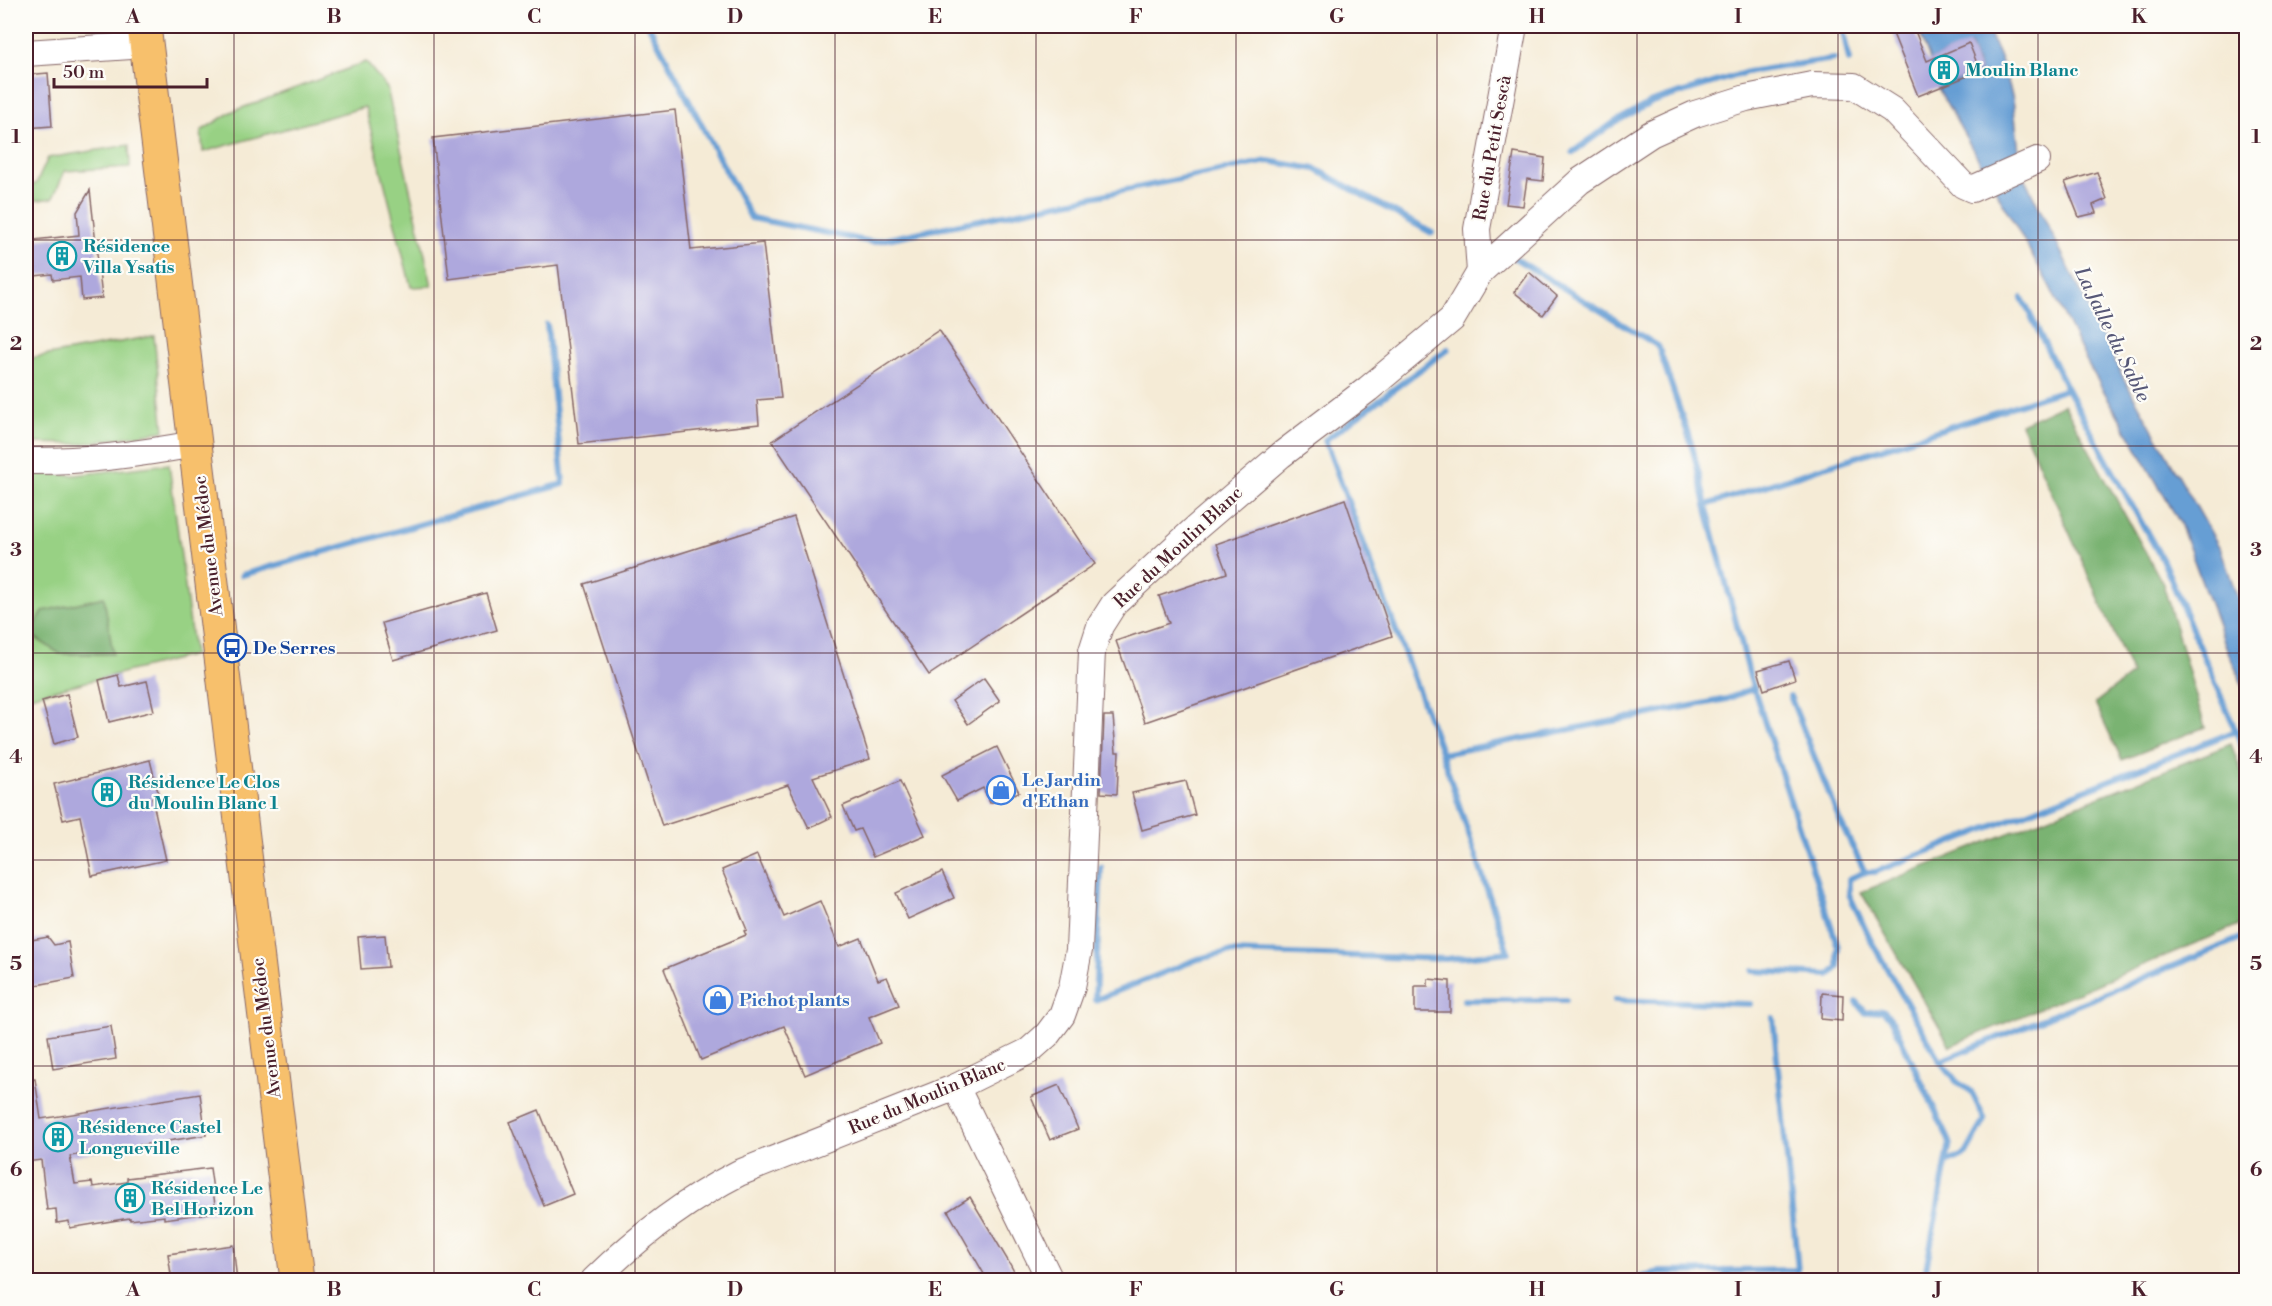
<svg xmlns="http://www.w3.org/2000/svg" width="2272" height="1306" viewBox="0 0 2272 1306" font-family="'Libre Bodoni',serif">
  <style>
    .green { fill: #98d184; stroke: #717858; stroke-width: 1.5 }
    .forest { fill: #7ab372; stroke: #62694e; stroke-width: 1.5 }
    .water { fill: #669ed4; stroke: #585e80; stroke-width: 1.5 }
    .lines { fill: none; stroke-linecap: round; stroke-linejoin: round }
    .stream { stroke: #669ed4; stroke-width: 6 }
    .building { fill: #aea8dd }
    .minor-casing { stroke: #866667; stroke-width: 28 }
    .major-casing { stroke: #866667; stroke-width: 35 }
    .minor { stroke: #fff; stroke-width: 26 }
    .major { stroke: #f7c06c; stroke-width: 33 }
    .grid { fill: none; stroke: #4a1f2b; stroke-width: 1.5; stroke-opacity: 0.55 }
    .labels { text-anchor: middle; stroke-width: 4.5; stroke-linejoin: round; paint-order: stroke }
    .culture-label { font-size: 18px; font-weight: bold; fill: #0d838f; stroke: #fdfcf7; text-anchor: start }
    .street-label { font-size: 18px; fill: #4a1f2b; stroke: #fdfcf7 }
    .transit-label { font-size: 18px; font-weight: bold; fill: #164399; stroke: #fdfcf7; text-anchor: start }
    .shop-label { font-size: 18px; font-weight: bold; fill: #366cbe; stroke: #fdfcf7; text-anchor: start }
    .water-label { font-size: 20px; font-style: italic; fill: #575877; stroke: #fdfcf7 }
    .neatline { fill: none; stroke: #4a1f2b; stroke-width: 2 }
    .grid-label { font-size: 20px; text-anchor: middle; font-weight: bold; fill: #4a1f2b }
  </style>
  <rect width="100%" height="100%" fill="#fdfcf7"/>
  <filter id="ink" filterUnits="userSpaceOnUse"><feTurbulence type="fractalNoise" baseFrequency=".0167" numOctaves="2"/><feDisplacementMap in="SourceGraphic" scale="12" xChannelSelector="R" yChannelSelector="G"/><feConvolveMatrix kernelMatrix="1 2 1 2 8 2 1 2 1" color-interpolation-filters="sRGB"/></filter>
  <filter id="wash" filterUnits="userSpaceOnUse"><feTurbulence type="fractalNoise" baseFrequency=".008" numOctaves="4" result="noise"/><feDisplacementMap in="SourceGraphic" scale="24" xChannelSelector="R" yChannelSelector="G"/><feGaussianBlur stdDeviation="1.35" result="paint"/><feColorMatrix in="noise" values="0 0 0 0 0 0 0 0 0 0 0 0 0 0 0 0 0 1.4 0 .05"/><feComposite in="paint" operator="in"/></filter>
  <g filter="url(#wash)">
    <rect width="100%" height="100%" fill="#f5ebd6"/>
    <!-- green -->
    <g class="green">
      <path d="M366 62 387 88 432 286 411 287 365 107 203 152 201 131 231 112Z"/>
      <path d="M129 145 130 167 65 171 53 198 26 202V186L36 184 48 158Z"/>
      <path d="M154 336 164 431 81 444 26 443V359Z"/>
      <path d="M169 464 194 655 26 697V474L75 475Z"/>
    </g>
    <!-- forest -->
    <g class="forest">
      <path d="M2064 404 2163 584 2205 727 2122 760 2095 703 2132 674 2021 424Z"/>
      <path d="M104 597 113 654H60L28 633 44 611Z"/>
      <path d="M2231 744 2246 783V922L1950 1046 1861 892Z"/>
    </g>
    <!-- water -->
    <path class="water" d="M1917 26H1987L2003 65 2013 99 2019 151 2015 154 2024 177 2124 379 2221 550 2246 622V693L2227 649 2180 523 2087 362 2049 285 1938 88 1980 71 1970 44 1930 60Z"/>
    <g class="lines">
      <!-- stream -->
      <g class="stream">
        <path d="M649 26 751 218 872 242 1268 161 1315 169 1432 233"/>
        <path d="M1842 26 1849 60"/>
        <path d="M1573 152 1615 122 1652 102 1747 72 1834 59"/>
        <path d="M1513 257 1658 346 1692 446 1706 505"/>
        <path d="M2022 298 2067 389 2163 561 2246 755"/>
        <path d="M242 575 563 484 547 325"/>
        <path d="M1790 696 1840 821 1865 872"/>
        <path d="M1442 754 1325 440 1448 349"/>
        <path d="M1101 867 1095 1000 1198 959 1229 952 1446 959 1508 952 1442 754 1727 699 1754 688"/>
        <path d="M1753 971 1830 975 1838 967V947L1750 677 1706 505 2067 389"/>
        <path d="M1464 1000H1566"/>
        <path d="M1615 1000 1750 1004"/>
        <path d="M1857 1002 1866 1013 1883 1010 1893 1022 1950 1142 1924 1280"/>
        <path d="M1940 1061 2246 936"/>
        <path d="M1946 1163 1966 1154 1985 1120 1971 1091 1957 1082 1940 1061 1870 939 1849 894V879L1865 872H1875L2236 731"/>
        <path d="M1724 1271 1731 1280"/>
        <path d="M1628 1280 1659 1272 1798 1270 1773 1018"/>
      </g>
    </g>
    <g id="blocks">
      <!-- building -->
      <g class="building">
        <path d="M1890 26H1913L1927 61 1969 43 1980 71 1918 96Z"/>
        <path d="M48 73 52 126 26 128V75Z"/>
        <path d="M675 110 691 250 763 243 781 398 757 400 759 424 579 444 558 265 449 279 433 138Z"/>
        <path d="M1514 153 1545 158 1543 181 1527 179 1523 206 1506 204Z"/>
        <path d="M2097 172 2107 199 2093 205 2096 213 2079 217 2065 182Z"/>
        <path d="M90 190 102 298 82 300 80 277 53 280 52 274 26 277V241L79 235 77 212Z"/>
        <path d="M1529 272 1557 296 1543 315 1514 292Z"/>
        <path d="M939 330 1095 564 929 675 772 441Z"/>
        <path d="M1345 499 1392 636 1145 722 1116 641 1169 623 1159 596 1227 573 1216 544Z"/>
        <path d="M794 517 870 759 813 777 832 817 809 828 788 785 662 826 584 584Z"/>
        <path d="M486 593 497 630 393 660 382 623Z"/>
        <path d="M1789 661 1795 679 1764 690 1758 670Z"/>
        <path d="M118 675 121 687 147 681 154 711 109 722 99 680Z"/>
        <path d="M984 678 1000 701 968 724 952 701Z"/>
        <path d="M67 694 78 737 54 744 42 701Z"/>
        <path d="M1104 716H1113L1116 752H1119L1117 794 1101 793Z"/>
        <path d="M997 747 1019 792 990 803 983 788 957 801 942 775Z"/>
        <path d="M150 760 159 796 152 798 166 860 92 876 80 816 63 820 54 784Z"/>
        <path d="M900 781 925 835 873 857 860 829 854 831 843 806Z"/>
        <path d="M1186 781 1195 815 1142 830 1132 793Z"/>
        <path d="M757 855 784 917 820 901 839 947 861 938 878 980 887 977 899 1005 869 1017 880 1043 805 1075 784 1026 701 1060 664 969 746 935 744 931 747 930 722 870Z"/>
        <path d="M942 872 954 898 908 919 896 893Z"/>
        <path d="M385 935 388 967 361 969 358 937Z"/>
        <path d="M48 937 54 945 68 942 74 978 26 987V941Z"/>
        <path d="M1428 979 1450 981V1012H1415V986H1428Z"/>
        <path d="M1822 993 1843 995 1842 1021 1821 1019Z"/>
        <path d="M111 1026 116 1059 53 1069 48 1036Z"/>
        <path d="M35 1079 41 1119 200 1094 206 1135 70 1156 75 1184 92 1182 93 1187 127 1182V1178L210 1168 216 1212 164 1219V1216L130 1220V1218L70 1228 69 1221 57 1223 56 1209 47 1210 41 1160 26 1162V1080Z"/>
        <path d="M1059 1085 1078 1129 1050 1140 1031 1097Z"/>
        <path d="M539 1110 573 1194 544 1206 510 1122Z"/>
        <path d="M970 1197 1010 1264 1019 1281H988L948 1211Z"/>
        <path d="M233 1245 237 1281H172L168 1254Z"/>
      </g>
    </g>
  </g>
  <g filter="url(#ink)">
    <use href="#blocks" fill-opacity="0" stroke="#866667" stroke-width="1.5"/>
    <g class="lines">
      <!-- minor casing -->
      <g class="minor-casing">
        <g id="minor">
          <path d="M26 53 146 45"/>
          <path d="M1480 272 1477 229 1514 26"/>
          <path d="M26 461C83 462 139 454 195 444"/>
          <path d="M956 1087 1050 1280"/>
          <path d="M594 1280C638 1237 684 1201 739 1173L956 1087 1029 1051 1047 1035 1062 1015 1072 987 1079 950 1092 651 1100 626 1114 604 1196 528 1281 455 1368 389 1452 319 1480 272 1580 181 1651 134 1695 114 1746 98 1812 85 1854 86 1892 110 1963 185 1972 189 2037 160"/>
        </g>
      </g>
      <!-- major casing -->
      <g class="major-casing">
        <path id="major" d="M144 26 297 1280"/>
      </g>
      <!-- minor -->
      <use href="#minor" class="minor"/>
      <!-- major -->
      <use href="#major" class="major"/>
    </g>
  </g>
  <!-- grid -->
  <path class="grid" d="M234 26V1280M434 26V1280M635 26V1280M835 26V1280M1036 26V1280M1236 26V1280M1437 26V1280M1637 26V1280M1838 26V1280M2038 26V1280M26 240H2246M26 446H2246M26 653H2246M26 860H2246M26 1066H2246"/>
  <!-- icons -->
  <defs>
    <g id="building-ring" transform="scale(1.5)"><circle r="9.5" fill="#fdfcf7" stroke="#0f9aa8" stroke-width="1.5"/><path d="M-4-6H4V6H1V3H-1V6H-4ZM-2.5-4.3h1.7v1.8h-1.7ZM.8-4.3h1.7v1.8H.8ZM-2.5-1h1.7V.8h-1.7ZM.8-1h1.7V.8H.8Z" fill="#0f9aa8"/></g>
    <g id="bus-ring" transform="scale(1.5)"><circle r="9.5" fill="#fdfcf7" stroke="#1a4fb4" stroke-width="1.5"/><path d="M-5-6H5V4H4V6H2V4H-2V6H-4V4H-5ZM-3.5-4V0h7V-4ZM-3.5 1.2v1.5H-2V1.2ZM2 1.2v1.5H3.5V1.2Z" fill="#1a4fb4"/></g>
    <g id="shop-ring" transform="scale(1.5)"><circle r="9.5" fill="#fdfcf7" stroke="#3f7fe0" stroke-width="1.5"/><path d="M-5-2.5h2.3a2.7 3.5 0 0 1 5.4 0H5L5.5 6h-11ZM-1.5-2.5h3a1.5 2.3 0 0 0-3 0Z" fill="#3f7fe0"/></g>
  </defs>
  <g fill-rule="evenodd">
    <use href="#building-ring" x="1944" y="70"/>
    <use href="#building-ring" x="62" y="256"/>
    <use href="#bus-ring" x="232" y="648"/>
    <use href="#shop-ring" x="1001" y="790"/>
    <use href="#building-ring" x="107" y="792"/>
    <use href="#shop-ring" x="718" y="1000"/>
    <use href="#building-ring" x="58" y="1137"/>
    <use href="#building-ring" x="130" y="1198"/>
  </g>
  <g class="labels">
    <!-- culture labels -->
    <g class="culture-label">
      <text x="1965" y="76">Moulin Blanc</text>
      <text x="83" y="252">Résidence<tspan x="83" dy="21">Villa Ysatis</tspan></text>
      <text x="128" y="788">Résidence Le Clos<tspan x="128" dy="21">du Moulin Blanc 1</tspan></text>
      <text x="79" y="1133">Résidence Castel<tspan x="79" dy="21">Longueville</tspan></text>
      <text x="151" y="1194">Résidence Le<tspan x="151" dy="21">Bel Horizon</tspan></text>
    </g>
    <!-- street labels -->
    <g class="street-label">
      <text transform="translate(1492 148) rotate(-80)" y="6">Rue du Petit Sescà</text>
      <text transform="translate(208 546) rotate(-97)" y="6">Avenue du Médoc</text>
      <text transform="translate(1178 547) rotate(-43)" y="6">Rue du Moulin Blanc</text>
      <text transform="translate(266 1028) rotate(-97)" y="6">Avenue du Médoc</text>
      <text transform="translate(927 1096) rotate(-23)" y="6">Rue du Moulin Blanc</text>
    </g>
    <!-- transit labels -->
    <g class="transit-label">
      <text x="253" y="654">De Serres</text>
    </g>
    <!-- shop labels -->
    <g class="shop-label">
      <text x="1022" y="786">Le Jardin<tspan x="1022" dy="21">d'Ethan</tspan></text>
      <text x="739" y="1006">Pichot plants</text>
    </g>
    <!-- water labels -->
    <g class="water-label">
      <text transform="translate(2113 334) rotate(64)" y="7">La Jalle du Sable</text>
    </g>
  </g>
  <!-- margin -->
  <rect width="2272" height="1306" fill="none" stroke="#fdfcf7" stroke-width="66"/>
  <!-- scale -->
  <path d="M54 78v9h153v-9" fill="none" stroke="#4a1f2b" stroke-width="3"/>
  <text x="63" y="78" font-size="18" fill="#4a1f2b" stroke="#fdfcf7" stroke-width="4.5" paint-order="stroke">50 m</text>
  <rect x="33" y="33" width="2206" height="1240" class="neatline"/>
  <g class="grid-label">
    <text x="133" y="23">A</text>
    <text x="334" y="23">B</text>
    <text x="534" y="23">C</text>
    <text x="735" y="23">D</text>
    <text x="935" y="23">E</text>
    <text x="1136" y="23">F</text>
    <text x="1337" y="23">G</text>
    <text x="1537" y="23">H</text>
    <text x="1738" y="23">I</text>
    <text x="1938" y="23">J</text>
    <text x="2139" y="23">K</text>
    <text x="16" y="143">1</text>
    <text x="2256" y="143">1</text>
    <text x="16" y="350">2</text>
    <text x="2256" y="350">2</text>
    <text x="16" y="556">3</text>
    <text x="2256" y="556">3</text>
    <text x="16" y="763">4</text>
    <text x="2256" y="763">4</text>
    <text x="16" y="970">5</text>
    <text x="2256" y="970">5</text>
    <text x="16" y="1176">6</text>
    <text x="2256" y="1176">6</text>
    <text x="133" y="1296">A</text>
    <text x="334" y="1296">B</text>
    <text x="534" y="1296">C</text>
    <text x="735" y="1296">D</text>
    <text x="935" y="1296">E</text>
    <text x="1136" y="1296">F</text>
    <text x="1337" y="1296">G</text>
    <text x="1537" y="1296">H</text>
    <text x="1738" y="1296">I</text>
    <text x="1938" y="1296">J</text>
    <text x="2139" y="1296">K</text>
  </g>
</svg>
